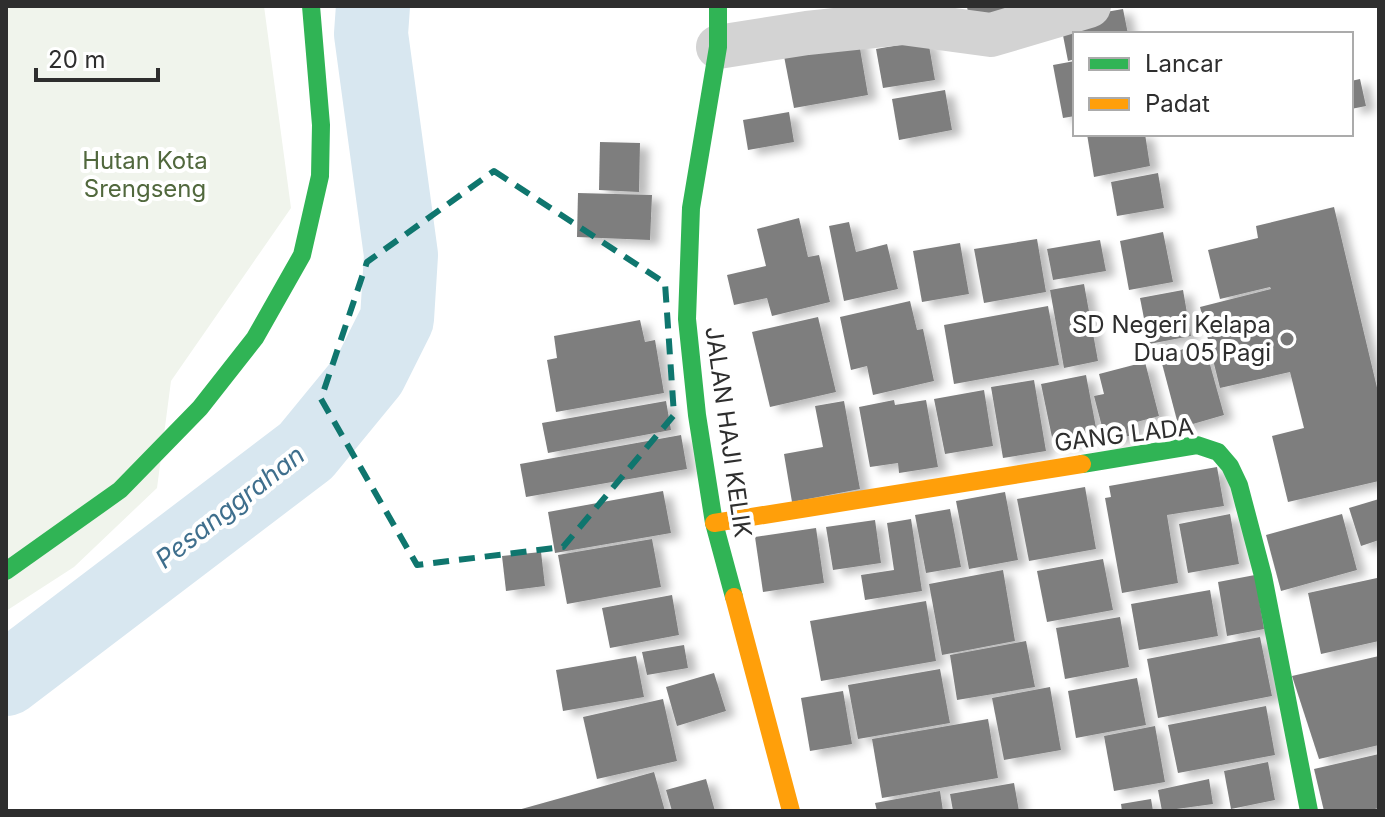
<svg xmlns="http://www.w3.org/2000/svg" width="1385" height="817" viewBox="0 0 1385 817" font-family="Inter,sans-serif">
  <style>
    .green { fill: #f0f4ec }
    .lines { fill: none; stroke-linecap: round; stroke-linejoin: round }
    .river { stroke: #d8e7f0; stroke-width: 74 }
    .building { fill: #7e7e7e; filter: url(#shadow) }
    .street { stroke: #d3d3d3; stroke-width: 44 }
    .fast { stroke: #30b455; stroke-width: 18 }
    .slow { stroke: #ff9f0a; stroke-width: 18 }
    .marked { fill: none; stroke: #0f766e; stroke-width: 6; stroke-dasharray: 16 10; stroke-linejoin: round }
    .poi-dot { fill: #777; stroke: #fff; stroke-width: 3 }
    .labels { text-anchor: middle; stroke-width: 8; stroke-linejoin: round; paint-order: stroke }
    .park-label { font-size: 24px; fill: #51683d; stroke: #fff }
    .poi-label { font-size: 24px; fill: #2e2e2e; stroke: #fff; text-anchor: end }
    .street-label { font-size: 24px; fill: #2e2e2e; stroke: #fff }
    .water-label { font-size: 26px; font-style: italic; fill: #3f6f8d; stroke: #fff }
  </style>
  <defs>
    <filter id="shadow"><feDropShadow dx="9" dy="5" stdDeviation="4" flood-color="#0004"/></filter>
  </defs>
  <rect width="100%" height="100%" fill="#fff"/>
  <!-- green -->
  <path class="green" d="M6 6H264L291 208 171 381 157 488 74 567 6 611Z"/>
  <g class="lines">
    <!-- river -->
    <path class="river" d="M6 679 306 451 370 373 397 319 401 255 371 34 373 6"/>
  </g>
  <!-- building -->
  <g class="building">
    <path d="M967 6H1024L969 21Z"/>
    <path d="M1123 9 1128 34H1075V59L1068 61 1060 20Z"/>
    <path d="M858 37 868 95 794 108 783 51Z"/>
    <path d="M928 40 935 80 883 88 876 49Z"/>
    <path d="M1075 61V116L1063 118 1053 65Z"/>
    <path d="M1360 79 1366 106 1351 109V81Z"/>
    <path d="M945 90 952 130 899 140 892 99Z"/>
    <path d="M789 112 794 142 748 150 743 120Z"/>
    <path d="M1087 134H1145L1150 166 1094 177Z"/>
    <path d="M600 142 640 143 639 192 599 190Z"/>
    <path d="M1158 173 1164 208 1117 216 1111 182Z"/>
    <path d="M578 193 652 195 650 240 577 237Z"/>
    <path d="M1334 207 1379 396V481L1288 502 1272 436 1304 428 1290 372 1220 388 1200 307 1271 289 1270 287 1220 299 1208 250 1258 238 1256 226Z"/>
    <path d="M799 218 808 257 819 255 830 302 772 316 767 298 734 305 727 275 766 266 757 229Z"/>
    <path d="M849 222 856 252 887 244 898 289 844 301 829 226Z"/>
    <path d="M1163 232 1173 282 1129 290 1120 241Z"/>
    <path d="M1037 239 1046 292 984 303 974 249Z"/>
    <path d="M1100 240 1106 271 1053 280 1047 249Z"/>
    <path d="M960 243 969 294 922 302 913 251Z"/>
    <path d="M1084 284 1098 361 1064 368 1050 290Z"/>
    <path d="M1183 290 1191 336 1149 344 1140 298Z"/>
    <path d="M910 301 917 330 923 329 934 381 873 395 867 366 851 370 840 317Z"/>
    <path d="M1048 306 1059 365 954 384 944 325Z"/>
    <path d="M818 317 836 392 770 407 752 332Z"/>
    <path d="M640 320 645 342 655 340 664 393 556 412 547 360 557 358 554 336Z"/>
    <path d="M1204 343 1224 415 1179 428 1160 356Z"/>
    <path d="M1145 362 1159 416 1133 423 1136 434 1106 442 1094 396 1104 394 1099 374Z"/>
    <path d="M1086 375 1098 438 1054 447 1041 384Z"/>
    <path d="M1034 380 1046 451 1003 458 991 387Z"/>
    <path d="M984 390 993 446 945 454 934 399Z"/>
    <path d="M894 400 895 405 926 400 938 467 899 473 898 463 870 467 859 407Z"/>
    <path d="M666 401 671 430 548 453 542 423Z"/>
    <path d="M844 401 860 489 792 502 784 454 823 447 815 406Z"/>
    <path d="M681 435 687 469 526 497 520 464Z"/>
    <path d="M1217 467 1224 506 1167 515 1178 583 1122 593 1105 498 1111 497 1109 486Z"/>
    <path d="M1085 487 1096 549 1029 561 1017 499Z"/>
    <path d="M663 491 671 533 555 553 548 512Z"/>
    <path d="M1005 492 1018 560 969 569 956 501Z"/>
    <path d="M1379 499V540L1361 546 1349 508Z"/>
    <path d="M950 509 961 567 926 573 915 515Z"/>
    <path d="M1230 514 1239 564 1188 573 1179 524Z"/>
    <path d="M1342 514 1357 570 1281 591 1266 535Z"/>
    <path d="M911 519 922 591 865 600 861 575 894 570 887 523Z"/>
    <path d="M875 520 881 563 833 570 826 527Z"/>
    <path d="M816 528 824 583 763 592 755 537Z"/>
    <path d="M652 539 661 587 567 604 558 555Z"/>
    <path d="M541 552 545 586 506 591 502 556Z"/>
    <path d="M1103 559 1113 610 1047 622 1037 571Z"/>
    <path d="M1003 570 1015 641 942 655 929 584Z"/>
    <path d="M1255 575 1264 629 1227 636 1218 582Z"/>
    <path d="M1377 578 1379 641 1321 654 1308 593Z"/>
    <path d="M1210 590 1218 636 1139 650 1131 604Z"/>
    <path d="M672 595 679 635 610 648 602 608Z"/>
    <path d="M926 601 936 661 821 681 810 621Z"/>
    <path d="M1120 617 1129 667 1065 679 1056 628Z"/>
    <path d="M1260 637 1272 696 1158 718 1147 659Z"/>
    <path d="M1026 641 1035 687 957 700 950 655Z"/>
    <path d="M684 645 688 668 647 675 642 652Z"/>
    <path d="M636 656 644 697 563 711 556 670Z"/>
    <path d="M1379 656V745L1319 759 1292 676Z"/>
    <path d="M940 669 950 723 858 739 848 685Z"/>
    <path d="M714 673 726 711 677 726 666 687Z"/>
    <path d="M1137 678 1146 725 1076 738 1068 691Z"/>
    <path d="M1050 687 1061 750 1004 760 992 698Z"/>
    <path d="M843 691 852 744 810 751 801 698Z"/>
    <path d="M663 699 677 761 597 779 583 717Z"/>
    <path d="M1266 706 1275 755 1178 773 1168 725Z"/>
    <path d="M988 719 998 778 882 798 872 739Z"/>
    <path d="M1155 726 1165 782 1114 791 1104 736Z"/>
    <path d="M1379 754V808L1366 811H1324L1314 769Z"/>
    <path d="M1268 762 1275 800 1231 809 1224 771Z"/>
    <path d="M654 772 665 811H518V810Z"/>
    <path d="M706 779 715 811H672L666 790Z"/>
    <path d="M1209 779 1213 804 1162 811 1158 790Z"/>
    <path d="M1014 783 1019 811H953L950 794Z"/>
    <path d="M940 791 943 811H877L875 803Z"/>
    <path d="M1151 799 1153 811H1122L1121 804Z"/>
  </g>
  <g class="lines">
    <!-- street -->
    <path class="street" d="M718 47 807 33 902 23 991 35 1089 6"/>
    <!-- fast -->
    <g class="fast">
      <path d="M718 6V47L691 208 687 319 697 415 714 523 734 597"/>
      <path d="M1082 464 1197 445 1218 452 1230 466 1239 485 1263 576 1309 811"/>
      <path d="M6 571 120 490 200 408 255 338 302 255 320 176 321 125 311 6"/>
    </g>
    <!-- slow -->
    <g class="slow">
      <path d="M714 523 1082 464"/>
      <path d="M734 597 791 811"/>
    </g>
  </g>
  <!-- marked area -->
  <path class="marked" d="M494 171 665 283 674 415 563 547 417 565 321 399 367 262Z"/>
  <!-- markers -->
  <circle class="poi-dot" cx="1287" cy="339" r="8"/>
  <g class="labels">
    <!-- park labels -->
    <g class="park-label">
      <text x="145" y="169">Hutan Kota<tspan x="145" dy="28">Srengseng</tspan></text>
    </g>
    <!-- poi labels -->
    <g class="poi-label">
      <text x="1271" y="333">SD Negeri Kelapa<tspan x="1271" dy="28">Dua 05 Pagi</tspan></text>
    </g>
    <!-- street labels -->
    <g class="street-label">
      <text transform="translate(728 432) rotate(82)" y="8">JALAN HAJI KELIK</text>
      <text transform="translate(1124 435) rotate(-7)" y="8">GANG LADA</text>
    </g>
    <!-- water labels -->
    <g class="water-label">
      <text transform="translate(230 507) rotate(-38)" y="9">Pesanggrahan</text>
    </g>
  </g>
  <!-- border -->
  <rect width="1385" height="817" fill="none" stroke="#2e2e2e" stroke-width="16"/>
  <!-- legend -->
  <rect x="1073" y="32" width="280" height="104" fill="#ffffff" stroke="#ababab" stroke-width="2"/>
  <rect x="1089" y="58" width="40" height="12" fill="#30b455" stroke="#ababab" stroke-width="2"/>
  <text x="1145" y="72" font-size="24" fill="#2e2e2e">Lancar</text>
  <rect x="1089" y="98" width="40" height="12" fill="#ff9f0a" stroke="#ababab" stroke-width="2"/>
  <text x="1145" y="112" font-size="24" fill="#2e2e2e">Padat</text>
  <!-- scale -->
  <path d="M36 68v12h122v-12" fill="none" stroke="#2e2e2e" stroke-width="4"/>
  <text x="48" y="68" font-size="24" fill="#2e2e2e" stroke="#ffffff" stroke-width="6" paint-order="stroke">20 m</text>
</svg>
